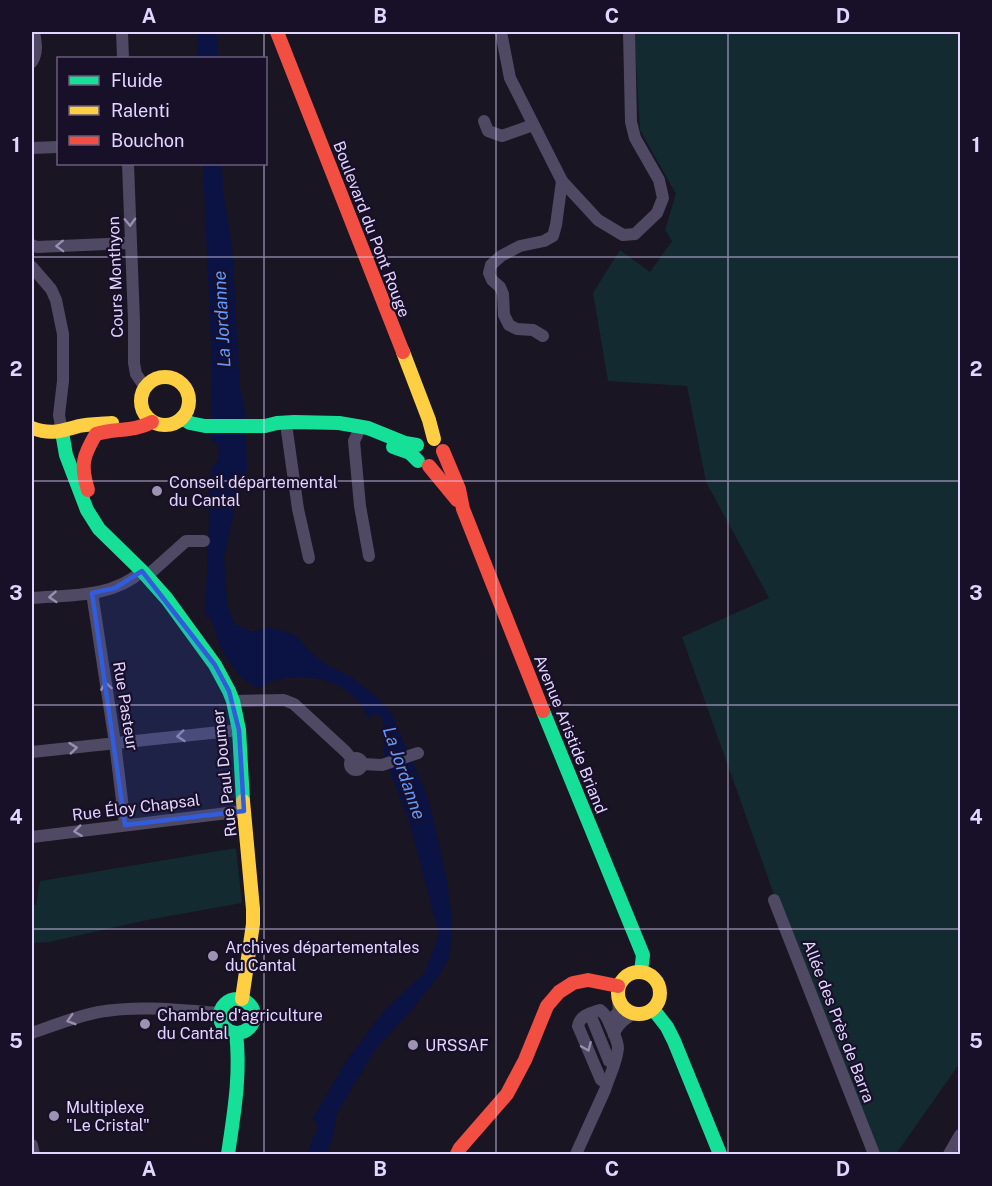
<svg xmlns="http://www.w3.org/2000/svg" width="992" height="1186" viewBox="0 0 992 1186" font-family="'Public Sans',sans-serif">
  <style>
    .green { fill: #122a30 }
    .water { fill: #0a1344 }
    .lines { fill: none; stroke-linecap: round; stroke-linejoin: round }
    .street { stroke: #4f4963; stroke-width: 12 }
    .fast { stroke: #16e098; stroke-width: 14 }
    .slow { stroke: #ffcf43; stroke-width: 14 }
    .jam { stroke: #f24e42; stroke-width: 14 }
    .oneway { stroke: #988fb1 }
    .marked { fill: #315cdc; fill-opacity: 0.2; stroke: #315cdc; stroke-width: 4.5; stroke-linejoin: round }
    .grid { fill: none; stroke: #e2d5ff; stroke-width: 1.5; stroke-opacity: 0.55 }
    .poi-dot { fill: #9c92b2; stroke: #180f28; stroke-width: 2 }
    .labels { text-anchor: middle; stroke-width: 4.5; stroke-linejoin: round; paint-order: stroke }
    .street-label { font-size: 16px; fill: #e2d5ff; stroke: #180f28 }
    .poi-label { font-size: 16px; fill: #e2d5ff; stroke: #180f28; text-anchor: start }
    .water-label { font-size: 18px; font-style: italic; fill: #6399ff; stroke: #180f28 }
    .neatline { fill: none; stroke: #e2d5ff; stroke-width: 2 }
    .grid-label { font-size: 20px; text-anchor: middle; font-weight: bold; fill: #e2d5ff }
  </style>
  <rect width="100%" height="100%" fill="#191522"/>
  <!-- green -->
  <g class="green">
    <path d="M634 32H960V1063L896 1154H879L772 889 682 637 769 598 706 482 687 386 608 381 593 293 620 250 650 272 672 241 665 230 676 194 640 130Z"/>
    <path d="M236 848 242 903 147 920 49 942 32 943V905H36L40 881Z"/>
  </g>
  <!-- water -->
  <g class="water">
    <path d="M197 32H216L218 58H198Z"/>
    <path d="M203 164H222L223 192 232 244 240 389 245 411 247 470 236 502 224 557 227 605 235 624 252 632 268 627 295 635 313 655 327 665 351 677 378 698 390 711 425 791 431 809 447 881 452 920 450 955 441 973 409 1013 375 1050 337 1113 333 1137 326 1154H307L318 1127 313 1118 345 1063 384 1011 411 985 424 974 439 935 410 824 385 759C382 743 387 731 380 715L375 714 369 718C365 712 361 704 356 699 348 691 335 683 324 680 307 675 273 675 261 688 258 687 255 687 252 685 240 680 222 652 218 640 215 632 214 624 210 617H205L211 467 217 463 219 449 217 443 212 442 211 345Z"/>
  </g>
  <g class="lines">
    <!-- street -->
    <g class="street">
      <path d="M122 32 123 58"/>
      <path d="M501 32 510 78 562 181 556 225 553 236 544 241 520 246 501 256 491 265 489 273 492 280 500 287 503 294 504 315 509 325 517 329 533 330 543 336"/>
      <path d="M32 62C38 52 36 43 34 32"/>
      <path d="M484 121 488 131 502 136 533 125"/>
      <path d="M32 148 58 147"/>
      <path d="M128 164 134 321V363L136 374 145 387"/>
      <path d="M562 181 598 220 623 235 635 234 657 213 663 198 659 180 635 138 631 122 629 32"/>
      <path d="M32 245 37 247 130 243"/>
      <path d="M32 267 51 289 56 300 63 334V381L59 415 62 432"/>
      <path d="M287 431 298 509 309 558"/>
      <path d="M357 435 354 441 360 506 369 556"/>
      <path d="M147 576 186 541H204"/>
      <path d="M92 593 115 743 125 825"/>
      <path d="M32 598C70 595 112 598 142 571"/>
      <path d="M233 701 284 700 294 704 346 752 351 758"/>
      <path d="M32 752 239 730"/>
      <circle cx="356" cy="764" r="6"/>
      <path d="M362 764 382 765 418 753"/>
      <path d="M32 837 244 811"/>
      <path d="M774 900 874 1154"/>
      <path d="M590 1014 609 1061 613 1064"/>
      <path d="M608 1020 612 1019 619 1011 618 999"/>
      <path d="M32 1033C52 1026 77 1016 99 1012 139 1005 180 1010 220 1013"/>
      <path d="M614 1035C616 1025 625 1019 633 1014"/>
      <path d="M32 1145 34 1154"/>
      <path d="M576 1154 605 1090C609 1077 617 1062 618 1048 618 1041 613 1032 610 1025 608 1019 606 1014 600 1010 591 1013 580 1015 578 1026L601 1080 607 1082"/>
      <path d="M949 1154 960 1135"/>
    </g>
    <!-- fast -->
    <g class="fast">
      <path d="M182 418 190 423 205 426H265L277 423 294 422 339 423 368 428 405 443 417 445"/>
      <path d="M62 432 66 455 87 510 99 529 142 571 167 599 215 665 229 691 233 701 239 730 243 801"/>
      <path d="M393 447 410 453 418 461"/>
      <path d="M543 711 643 955 641 972"/>
      <circle cx="237" cy="1016" r="17"/>
      <path d="M653 1009 667 1027 674 1041 720 1154"/>
      <path d="M228 1154C234 1113 241 1074 236 1033"/>
    </g>
    <!-- slow -->
    <g class="slow">
      <path d="M403 352 429 420 434 439"/>
      <circle cx="165" cy="401" r="24"/>
      <path d="M32 428C51 435 60 431 79 426 89 424 101 424 112 423"/>
      <circle cx="639" cy="993" r="21"/>
      <path d="M242 999 253 924V909L243 801"/>
    </g>
    <!-- jam -->
    <g class="jam">
      <path d="M277 32 403 352"/>
      <path d="M443 451 459 489 463 509 543 711"/>
      <path d="M429 466 457 500"/>
      <path d="M88 490C80 465 83 456 96 434 116 428 133 432 152 422"/>
      <path d="M457 1154 460 1148 507 1094 525 1060 547 1006 559 992 573 983 588 980 618 986"/>
    </g>
  </g>
  <!-- one-way arrows -->
  <defs><path id="oneway-chevron" d="M-2-3.5L2.5 0L-2 3.5" fill="none" stroke-width="1.6" stroke-linecap="round" stroke-linejoin="round" transform="scale(1.5)"/></defs>
  <g class="oneway">
    <use href="#oneway-chevron" transform="translate(130 222) rotate(88)"/>
    <use href="#oneway-chevron" transform="translate(60 246) rotate(178)"/>
    <use href="#oneway-chevron" transform="translate(53 597) rotate(176)"/>
    <use href="#oneway-chevron" transform="translate(106 686) rotate(-99)"/>
    <use href="#oneway-chevron" transform="translate(181 736) rotate(174)"/>
    <use href="#oneway-chevron" transform="translate(73 748) rotate(-6)"/>
    <use href="#oneway-chevron" transform="translate(78 831) rotate(173)"/>
    <use href="#oneway-chevron" transform="translate(71 1020) rotate(163)"/>
    <use href="#oneway-chevron" transform="translate(587 1047) rotate(67)"/>
  </g>
  <!-- marked area -->
  <path class="marked" d="M142 571 215 665 229 691 239 730 244 811 125 825 92 593 115 588Z"/>
  <!-- grid -->
  <path class="grid" d="M264 32V58M496 32V1154M728 32V1154M264 164V1154M32 257H960M32 481H960M32 705H960M32 929H960"/>
  <!-- markers -->
  <g class="poi-dot">
    <circle cx="157" cy="491" r="6"/>
    <circle cx="213" cy="956" r="6"/>
    <circle cx="145" cy="1024" r="6"/>
    <circle cx="413" cy="1045" r="6"/>
    <circle cx="54" cy="1116" r="6"/>
  </g>
  <g class="labels">
    <!-- street labels -->
    <g class="street-label">
      <text transform="translate(372 229) rotate(69)" y="6">Boulevard du Pont Rouge</text>
      <text transform="translate(115 277) rotate(-92)" y="6">Cours Monthyon</text>
      <text transform="translate(126 706) rotate(81)" y="6">Rue Pasteur</text>
      <text transform="translate(571 734) rotate(68)" y="6">Avenue Aristide Briand</text>
      <text transform="translate(224 773) rotate(-96)" y="6">Rue Paul Doumer</text>
      <text transform="translate(136 807) rotate(-7)" y="6">Rue Éloy Chapsal</text>
      <text transform="translate(839 1021) rotate(69)" y="6">Allée des Près de Barra</text>
    </g>
    <!-- poi labels -->
    <g class="poi-label">
      <text x="169" y="488">Conseil départemental<tspan x="169" dy="18">du Cantal</tspan></text>
      <text x="225" y="953">Archives départementales<tspan x="225" dy="18">du Cantal</tspan></text>
      <text x="157" y="1021">Chambre d'agriculture<tspan x="157" dy="18">du Cantal</tspan></text>
      <text x="425" y="1051">URSSAF</text>
      <text x="66" y="1113">Multiplexe<tspan x="66" dy="18">"Le Cristal"</tspan></text>
    </g>
    <!-- water labels -->
    <g class="water-label">
      <text transform="translate(222 319) rotate(-93)" y="6">La Jordanne</text>
      <text transform="translate(404 773) rotate(71)" y="6">La Jordanne</text>
    </g>
  </g>
  <!-- border -->
  <rect width="992" height="1186" fill="none" stroke="#180f28" stroke-width="66"/>
  <!-- legend -->
  <rect x="57" y="57" width="210" height="108" fill="#180f28" stroke="#695e7e" stroke-width="1.5"/>
  <rect x="69" y="76" width="30" height="9" fill="#16e098" stroke="#695e7e" stroke-width="1.5"/>
  <text x="111" y="87" font-size="18" fill="#e2d5ff">Fluide</text>
  <rect x="69" y="106" width="30" height="9" fill="#ffcf43" stroke="#695e7e" stroke-width="1.5"/>
  <text x="111" y="117" font-size="18" fill="#e2d5ff">Ralenti</text>
  <rect x="69" y="136" width="30" height="9" fill="#f24e42" stroke="#695e7e" stroke-width="1.5"/>
  <text x="111" y="147" font-size="18" fill="#e2d5ff">Bouchon</text>
  <rect x="33" y="33" width="926" height="1120" class="neatline"/>
  <g class="grid-label">
    <text x="149" y="23">A</text>
    <text x="380" y="23">B</text>
    <text x="612" y="23">C</text>
    <text x="843" y="23">D</text>
    <text x="16" y="152">1</text>
    <text x="976" y="152">1</text>
    <text x="16" y="376">2</text>
    <text x="976" y="376">2</text>
    <text x="16" y="600">3</text>
    <text x="976" y="600">3</text>
    <text x="16" y="824">4</text>
    <text x="976" y="824">4</text>
    <text x="16" y="1048">5</text>
    <text x="976" y="1048">5</text>
    <text x="149" y="1176">A</text>
    <text x="380" y="1176">B</text>
    <text x="612" y="1176">C</text>
    <text x="843" y="1176">D</text>
  </g>
</svg>
